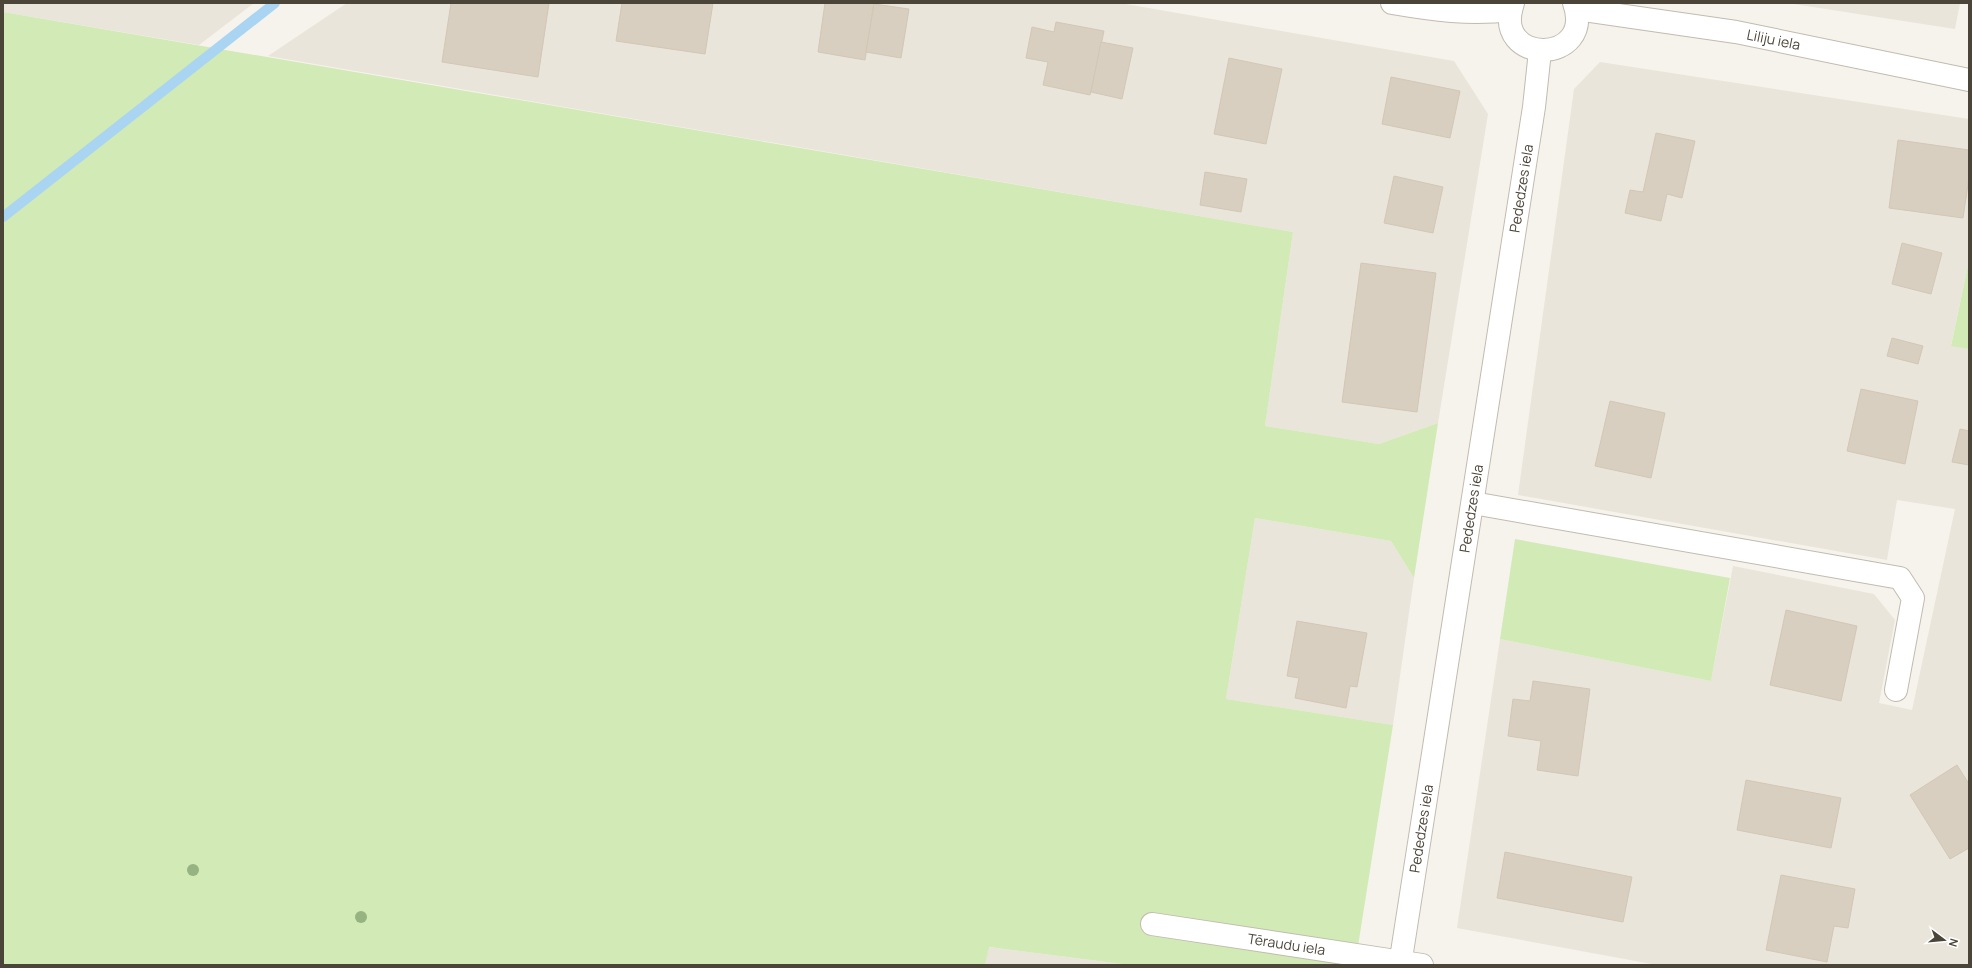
<svg xmlns="http://www.w3.org/2000/svg" width="1972" height="968" viewBox="0 0 1972 968" font-family="Manrope,sans-serif">
  <style>
    .residential { fill: #eae5da }
    .green { fill: #d2eab5 }
    .lines { fill: none; stroke-linecap: round; stroke-linejoin: round }
    .stream { stroke: #a9d4f2; stroke-width: 10 }
    .building { fill: #d8cfc1; stroke: #d3c7b4 }
    .minor-casing { stroke: #c2bbae; stroke-width: 24 }
    .minor { stroke: #fff; stroke-width: 22 }
    .tree { fill: #97b381 }
    .labels { text-anchor: middle; stroke-width: 3.5; stroke-linejoin: round; paint-order: stroke }
    .street-label { font-size: 14px; fill: #4b4439; stroke: #fff }
  </style>
  <rect width="100%" height="100%" fill="#f6f3ec"/>
  <!-- residential -->
  <g class="residential">
    <path d="M3 3H254L199 45 3 12Z"/>
    <path d="M347 3H1120L1454 61 1488 114 1438 423 1379 444 1265 426 1293 232 268 56Z"/>
    <path d="M1787 3H1960L1955 29Z"/>
    <path d="M1600 62 1969 119V261L1951 345 1969 349V965H1657L1457 928 1500 639 1711 681 1733 566 1874 594 1895 620 1879 703 1912 710 1955 509 1897 500 1887 560 1518 495 1574 89Z"/>
    <path d="M1255 518 1391 541 1414 578 1393 725 1226 699Z"/>
    <path d="M988 947 1130 965H985Z"/>
  </g>
  <!-- green -->
  <g class="green">
    <path d="M3 12 1293 232 1265 426 1379 444 1438 423 1414 578 1391 541 1255 518 1226 699 1393 725 1355 965H1130L989 947 985 965H3Z"/>
    <path d="M1969 261V349L1951 346Z"/>
    <path d="M1515 539 1730 578 1711 681 1500 639Z"/>
  </g>
  <g class="lines">
    <!-- stream -->
    <path class="stream" d="M3 217 275 3"/>
  </g>
  <!-- building -->
  <g class="building">
    <path d="M451 3H549L538 77 442 62Z"/>
    <path d="M622 3H713L705 54 616 41Z"/>
    <path d="M825 3H874L865 60 818 52Z"/>
    <path d="M874 4 909 9 901 58 866 52Z"/>
    <path d="M1056 22 1104 31 1090 95 1043 85 1048 62 1026 58 1032 27 1054 32Z"/>
    <path d="M1101 42 1133 48 1122 99 1091 92Z"/>
    <path d="M1229 58 1282 69 1266 144 1214 134Z"/>
    <path d="M1391 77 1460 91 1450 138 1382 124Z"/>
    <path d="M1656 133 1695 141 1682 198 1667 194 1661 221 1625 213 1630 190 1643 192Z"/>
    <path d="M1898 140 1969 150V178L1963 218 1889 208Z"/>
    <path d="M1205 172 1247 179 1241 212 1200 205Z"/>
    <path d="M1394 176 1443 187 1433 233 1384 223Z"/>
    <path d="M1902 243 1942 253 1931 294 1892 284Z"/>
    <path d="M1361 263 1436 273 1417 412 1342 402Z"/>
    <path d="M1892 338 1923 346 1918 364 1887 356Z"/>
    <path d="M1861 389 1918 401 1905 464 1847 451Z"/>
    <path d="M1610 401 1665 413 1651 478 1595 466Z"/>
    <path d="M1960 429 1969 431V465L1952 462Z"/>
    <path d="M1786 610 1857 626 1841 701 1770 685Z"/>
    <path d="M1297 621 1367 633 1357 687 1350 686 1346 708 1295 698 1299 678 1287 676Z"/>
    <path d="M1533 681 1590 689 1578 776 1537 770 1541 741 1508 736 1513 699 1530 701Z"/>
    <path d="M1957 765 1969 784V848L1950 859 1910 795Z"/>
    <path d="M1746 780 1841 798 1831 848 1737 830Z"/>
    <path d="M1505 852 1632 877 1623 922 1497 898Z"/>
    <path d="M1781 875 1855 889 1848 928 1834 926 1827 962 1766 950Z"/>
  </g>
  <g class="lines">
    <!-- minor casing -->
    <g class="minor-casing">
      <g id="minor">
        <path d="M1392 3C1433 10 1470 15 1511 10"/>
        <path d="M1513 3C1491 66 1596 65 1574 3"/>
        <path id="s1" d="M1577 9 1736 32 1969 80"/>
        <path d="M1473 503 1900 578 1913 598 1896 690"/>
        <path id="s2" d="M1152 924 1422 965"/>
        <path id="s3" d="M1400 965 1534 107 1540 51"/>
      </g>
    </g>
    <!-- minor -->
    <use href="#minor" class="minor"/>
  </g>
  <!-- trees -->
  <g class="tree">
    <circle cx="193" cy="870" r="6"/>
    <circle cx="361" cy="917" r="6"/>
  </g>
  <g class="labels">
    <!-- street labels -->
    <g class="street-label">
      <text dy="5" stroke="none"><textPath href="#s1" startOffset="199">Liliju iela</textPath></text>
      <text dy="5" stroke="none"><textPath href="#s3" startOffset="786">Pededzes iela</textPath></text>
      <text dy="5" stroke="none"><textPath href="#s3" startOffset="462">Pededzes iela</textPath></text>
      <text dy="5" stroke="none"><textPath href="#s3" startOffset="138">Pededzes iela</textPath></text>
      <text dy="5" stroke="none"><textPath href="#s2" startOffset="136">Tēraudu iela</textPath></text>
    </g>
  </g>
  <!-- border -->
  <rect width="1972" height="968" fill="none" stroke="#4b4439" stroke-width="8"/>
  <!-- north arrow -->
  <g transform="translate(1944 940) rotate(106)" stroke="#ffffff" stroke-width="3" paint-order="stroke">
  <path d="M0-3L7 15L0 10L-7 15Z" fill="#4b4439"/>
  <text y="-6" font-size="11" font-weight="bold" text-anchor="middle" fill="#4b4439">N</text>
  </g>
</svg>
